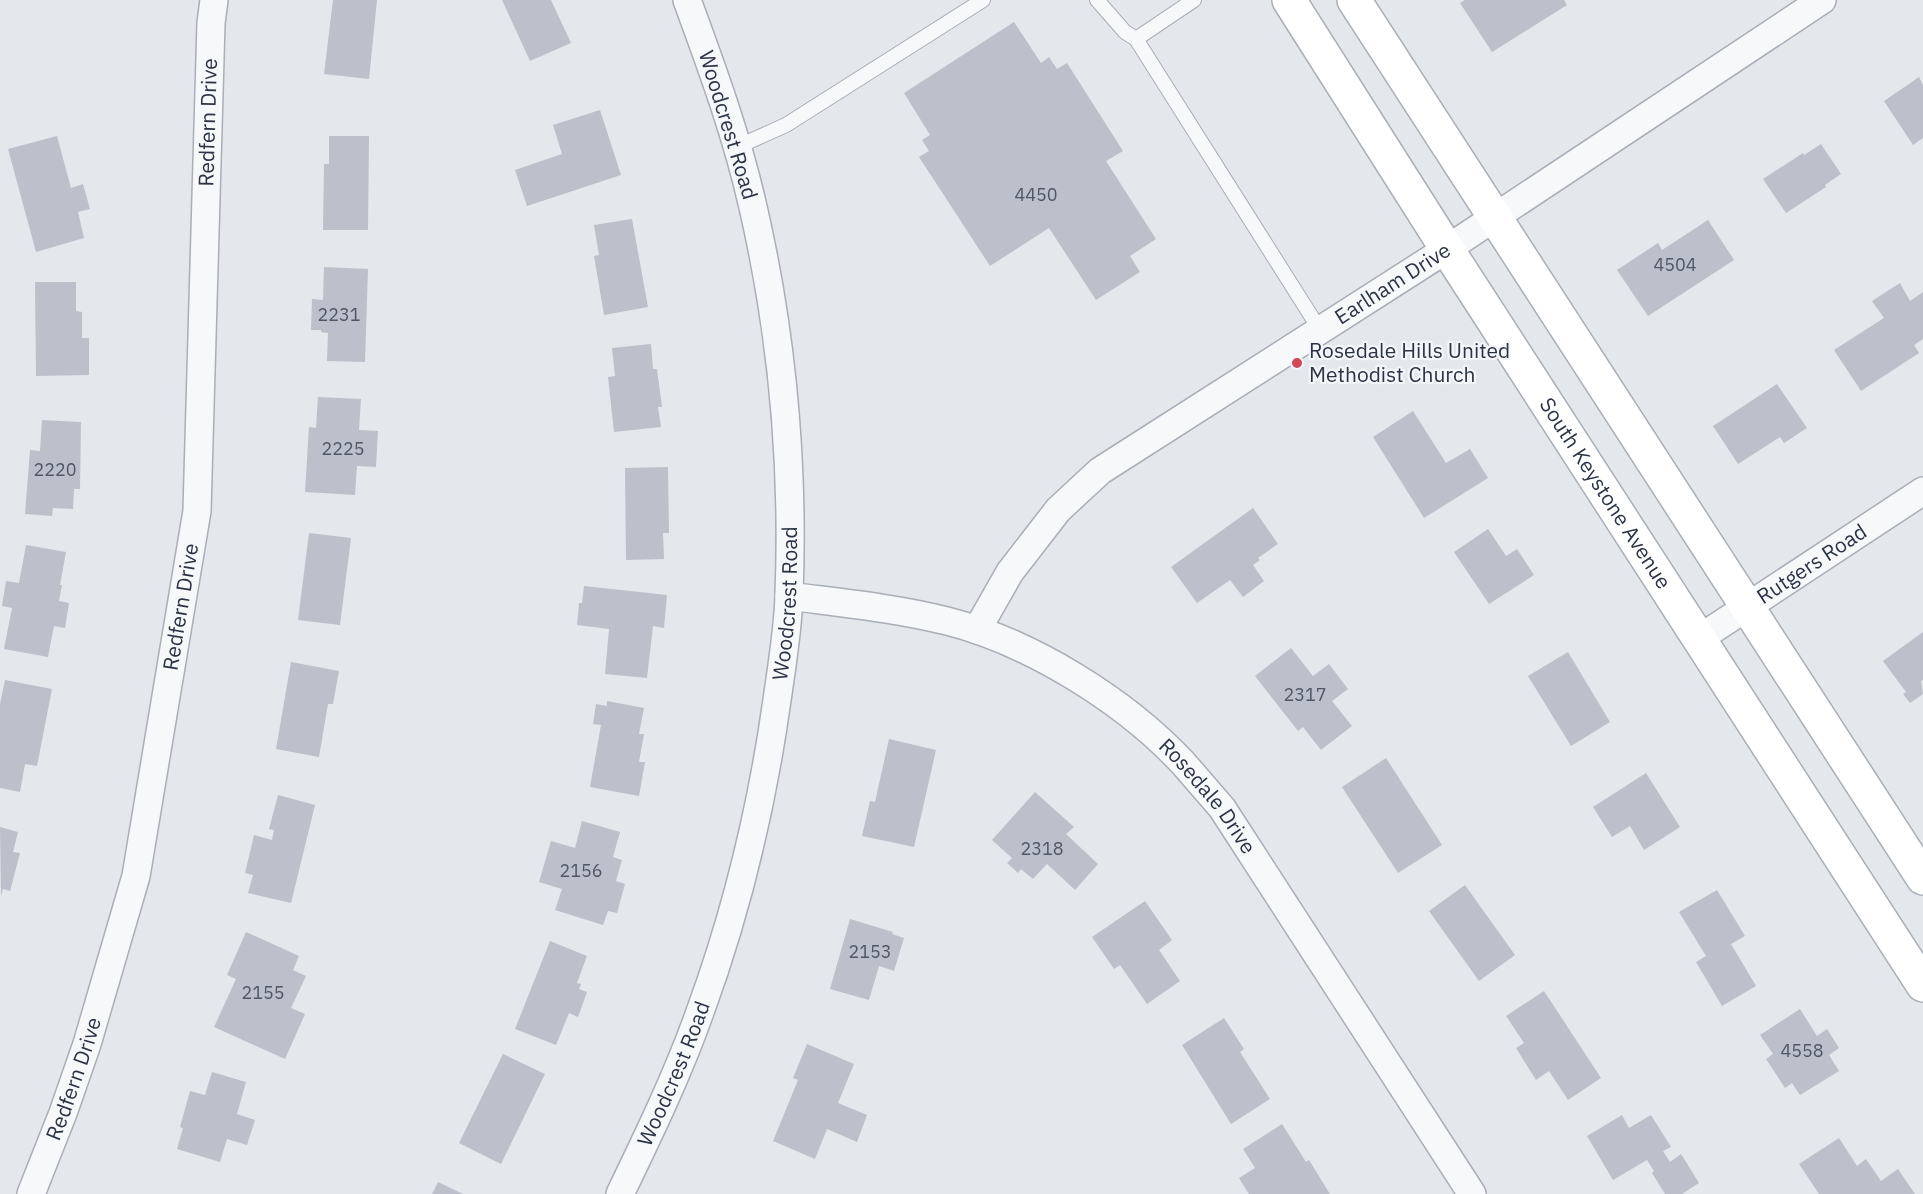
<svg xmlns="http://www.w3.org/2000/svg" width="1923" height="1194" viewBox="0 0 1923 1194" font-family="'IBM Plex Sans',sans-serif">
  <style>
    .building { fill: #bbc0ca }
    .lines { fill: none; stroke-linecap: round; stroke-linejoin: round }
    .service-casing { stroke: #a9aeb7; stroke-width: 16 }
    .minor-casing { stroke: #a9aeb7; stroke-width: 30 }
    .secondary-casing { stroke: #a9aeb7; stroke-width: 36 }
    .service { stroke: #f7f8fa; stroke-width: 14 }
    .minor { stroke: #f7f8fa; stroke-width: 27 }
    .secondary { stroke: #fff; stroke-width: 33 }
    .poi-dot { fill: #d1495b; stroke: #f4f6f9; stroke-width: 2 }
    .labels { text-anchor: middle; stroke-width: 4.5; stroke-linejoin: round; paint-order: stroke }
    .number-label { font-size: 18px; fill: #4f5766 }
    .street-label { font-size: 21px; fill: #2b3445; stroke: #f4f6f9 }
    .poi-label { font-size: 21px; fill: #2b3445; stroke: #f4f6f9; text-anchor: start }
  </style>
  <rect width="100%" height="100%" fill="#e4e7ec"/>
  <!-- building -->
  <g class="building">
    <path d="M333 0H377L369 79 324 74Z"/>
    <path d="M502 0H551L571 43 530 61Z"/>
    <path d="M1465 0H1564L1567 5 1492 52 1460 3Z"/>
    <path d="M1014 22 1041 63 1049 57 1057 69 1067 63 1123 151 1106 161 1156 239 1130 256 1140 272 1096 300 1049 228 990 266 919 157 929 151 922 140 930 135 904 93Z"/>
    <path d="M1919 77 1923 85V138L1913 145 1884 101Z"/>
    <path d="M600 110 621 175 527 206 515 170 562 154 553 125Z"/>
    <path d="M57 136 71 188 83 184 90 209 78 212 84 238 36 252 8 149Z"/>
    <path d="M329 136H369L368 230H323L324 164H329Z"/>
    <path d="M1821 144 1841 174 1825 185 1826 187 1786 213 1763 179 1803 153 1804 155Z"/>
    <path d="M632 219 648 307 604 315 594 256 599 255 594 225Z"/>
    <path d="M1708 220 1734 260 1648 316 1617 270 1658 243 1662 250Z"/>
    <path d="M324 267 368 269 365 362 327 361 328 333 321 332V330H311L312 299 323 300Z"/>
    <path d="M35 282H76V311L82 312V338H89V375L36 376Z"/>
    <path d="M1900 283 1910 301 1923 292V339L1914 345 1919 353 1861 391 1834 350 1884 318 1872 301Z"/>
    <path d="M651 344 653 369H657L662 407H658L661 427 614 432 608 377 615 376 612 348Z"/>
    <path d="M1777 384 1807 428 1784 443 1780 437 1738 464 1713 426Z"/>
    <path d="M318 397 361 399 359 430 378 431 376 467 357 466 355 495 305 492 309 427 316 428Z"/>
    <path d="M1413 411 1446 463 1470 449 1488 478 1424 518 1373 437Z"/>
    <path d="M42 420 81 422 80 489H74L73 509 53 508 52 516 25 514 30 450 40 451Z"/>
    <path d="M668 467 669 533H663L664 559 626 560 625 468Z"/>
    <path d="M1253 508 1278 544 1258 558 1260 560 1253 565 1264 581 1243 597 1230 580 1197 603 1171 567Z"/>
    <path d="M1488 529 1506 556 1517 549 1534 575 1489 604 1454 552Z"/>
    <path d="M309 533 351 538 340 625 298 620Z"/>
    <path d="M26 545 66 552 60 585H62L59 601 69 603 65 628 54 626 48 657 4 649 12 608 2 606 6 581 19 583Z"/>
    <path d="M584 586 667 595 664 628 653 626 647 678 605 674 609 629 577 625 579 603H582Z"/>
    <path d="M1923 632V680L1921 681 1923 694 1910 703 1903 694 1906 692 1883 661Z"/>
    <path d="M1291 648 1313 676 1329 664 1348 689 1332 701 1352 726 1321 750 1303 727 1298 731 1255 676Z"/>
    <path d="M1568 652 1610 722 1571 746 1528 676Z"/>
    <path d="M291 662 339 671 333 704H328L319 757 276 749Z"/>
    <path d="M5 680 52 689 37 766 25 764 20 792 0 788V704Z"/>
    <path d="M607 701 644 708 639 734H644L639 762H645L639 796 590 787 601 725 593 724 596 704 607 706Z"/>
    <path d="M889 739 936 750 914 847 862 836 870 801 875 802Z"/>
    <path d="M1386 758 1442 845 1398 873 1342 787Z"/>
    <path d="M1646 773 1680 827 1644 850 1630 826 1612 837 1593 807Z"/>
    <path d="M1035 792 1074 827 1066 834 1098 864 1075 890 1047 864 1033 879 1021 869 1018 873 1007 863 1012 858 992 840Z"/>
    <path d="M278 795 315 805 291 903 248 893 253 875 245 873 254 835 272 840 274 830 269 829Z"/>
    <path d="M582 821 620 832 613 857 622 860 616 881 625 884 617 913 608 911 603 925 555 910 562 889 539 882 551 841 575 848Z"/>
    <path d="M0 827 18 832 13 852 20 853 10 891 3 889 1 896Z"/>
    <path d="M1465 885 1515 955 1479 981 1429 911Z"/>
    <path d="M1717 890 1745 936 1731 944 1756 986 1722 1006 1696 962 1706 956 1679 912Z"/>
    <path d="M1145 901 1172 940 1159 950 1180 981 1147 1004 1120 965 1114 969 1092 937Z"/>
    <path d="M850 919 893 932 892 934 904 938 894 971 879 966 869 1000 830 989Z"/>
    <path d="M246 932 299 956 293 970 306 976 291 1008 305 1014 285 1059 214 1027 236 979 227 975Z"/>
    <path d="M550 941 587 956 577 983 581 984 579 989 587 992 578 1017 569 1013 556 1045 515 1029Z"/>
    <path d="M1544 991 1601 1078 1568 1100 1549 1071 1536 1080 1516 1048 1524 1043 1506 1016Z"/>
    <path d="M1800 1009 1817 1036 1827 1029 1839 1048 1829 1055 1839 1071 1800 1095 1792 1083 1785 1088 1766 1059 1773 1054 1760 1035Z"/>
    <path d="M1224 1018 1244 1049 1240 1052 1270 1099 1231 1124 1182 1045Z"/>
    <path d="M807 1044 854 1064 838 1103 867 1115 857 1142 827 1129 815 1159 773 1141 798 1080 793 1078Z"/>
    <path d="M503 1054 545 1074 501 1164 459 1143Z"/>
    <path d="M212 1072 246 1082 237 1114 255 1120 247 1145 227 1139 220 1162 177 1149 183 1128 180 1127 190 1091 205 1095Z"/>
    <path d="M1622 1115 1629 1128 1651 1115 1671 1147 1663 1151 1670 1162 1681 1154 1699 1183 1682 1194H1665L1652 1173 1654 1171 1647 1160 1613 1180 1587 1136Z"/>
    <path d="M1282 1124 1306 1162 1309 1160 1330 1194H1249L1239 1178 1255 1168 1243 1149Z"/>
    <path d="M1839 1138 1857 1166 1866 1159 1881 1181 1898 1169 1915 1194H1819L1799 1164Z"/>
    <path d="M438 1182 463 1194H432Z"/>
  </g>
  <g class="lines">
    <!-- service casing -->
    <g class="service-casing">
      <g id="service">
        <path d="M1097 0 1125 32 1136 39"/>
        <path d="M1194 0 1136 39 1320 330"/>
        <path d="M737 147 786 125 983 0"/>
      </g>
    </g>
    <!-- minor casing -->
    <g class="minor-casing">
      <g id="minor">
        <path id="s1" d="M789 596C842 603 895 608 947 621 1030 642 1124 700 1183 763 1196 778 1209 793 1222 808L1472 1194"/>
        <path id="s2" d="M977 630 1010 572 1058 510 1100 471 1447 249 1822 0"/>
        <path id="s3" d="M1700 638 1923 491"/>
        <path id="s4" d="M31 1194 63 1113 87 1044 136 876 197 511 211 23 214 0"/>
        <path id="s5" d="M620 1194C649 1134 678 1074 700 1012 737 911 762 807 777 700 782 665 788 630 789 595 794 465 782 333 753 207 737 136 712 68 687 0"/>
      </g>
    </g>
    <!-- secondary casing -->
    <g class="secondary-casing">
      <g id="secondary">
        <path id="s6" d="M1289 0 1447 249 1923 985"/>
        <path d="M1354 0 1923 878"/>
      </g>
    </g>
    <!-- service -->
    <use href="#service" class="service"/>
    <!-- minor -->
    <use href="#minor" class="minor"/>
    <!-- secondary -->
    <use href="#secondary" class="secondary"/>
  </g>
  <!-- markers -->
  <circle class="poi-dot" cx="1297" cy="363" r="6"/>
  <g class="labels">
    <!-- number labels -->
    <g class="number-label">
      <text x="1036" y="201">4450</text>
      <text x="1675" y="271">4504</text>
      <text x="339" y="321">2231</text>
      <text x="343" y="455">2225</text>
      <text x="55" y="476">2220</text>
      <text x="1305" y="701">2317</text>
      <text x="1042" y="855">2318</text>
      <text x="581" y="877">2156</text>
      <text x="870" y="958">2153</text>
      <text x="263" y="999">2155</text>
      <text x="1802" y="1057">4558</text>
    </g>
    <!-- street labels -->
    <g class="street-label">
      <text dy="7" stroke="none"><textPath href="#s4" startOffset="1094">Redfern Drive</textPath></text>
      <text transform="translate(728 125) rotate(73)" y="7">Woodcrest Road</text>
      <text dy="7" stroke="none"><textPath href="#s2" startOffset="550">Earlham Drive</textPath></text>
      <text dy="7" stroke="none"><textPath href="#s6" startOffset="586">South Keystone Avenue</textPath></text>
      <text dy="7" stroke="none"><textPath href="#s3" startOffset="134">Rutgers Road</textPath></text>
      <text dy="7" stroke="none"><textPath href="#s5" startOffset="618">Woodcrest Road</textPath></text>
      <text dy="7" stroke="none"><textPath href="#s4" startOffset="608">Redfern Drive</textPath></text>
      <text dy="7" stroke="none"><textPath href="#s1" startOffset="480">Rosedale Drive</textPath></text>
      <text dy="7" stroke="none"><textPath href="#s5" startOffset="132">Woodcrest Road</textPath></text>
      <text dy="7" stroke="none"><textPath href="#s4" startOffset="123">Redfern Drive</textPath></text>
    </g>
    <!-- poi labels -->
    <g class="poi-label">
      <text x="1309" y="358">Rosedale Hills United<tspan x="1309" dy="24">Methodist Church</tspan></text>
    </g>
  </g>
</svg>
